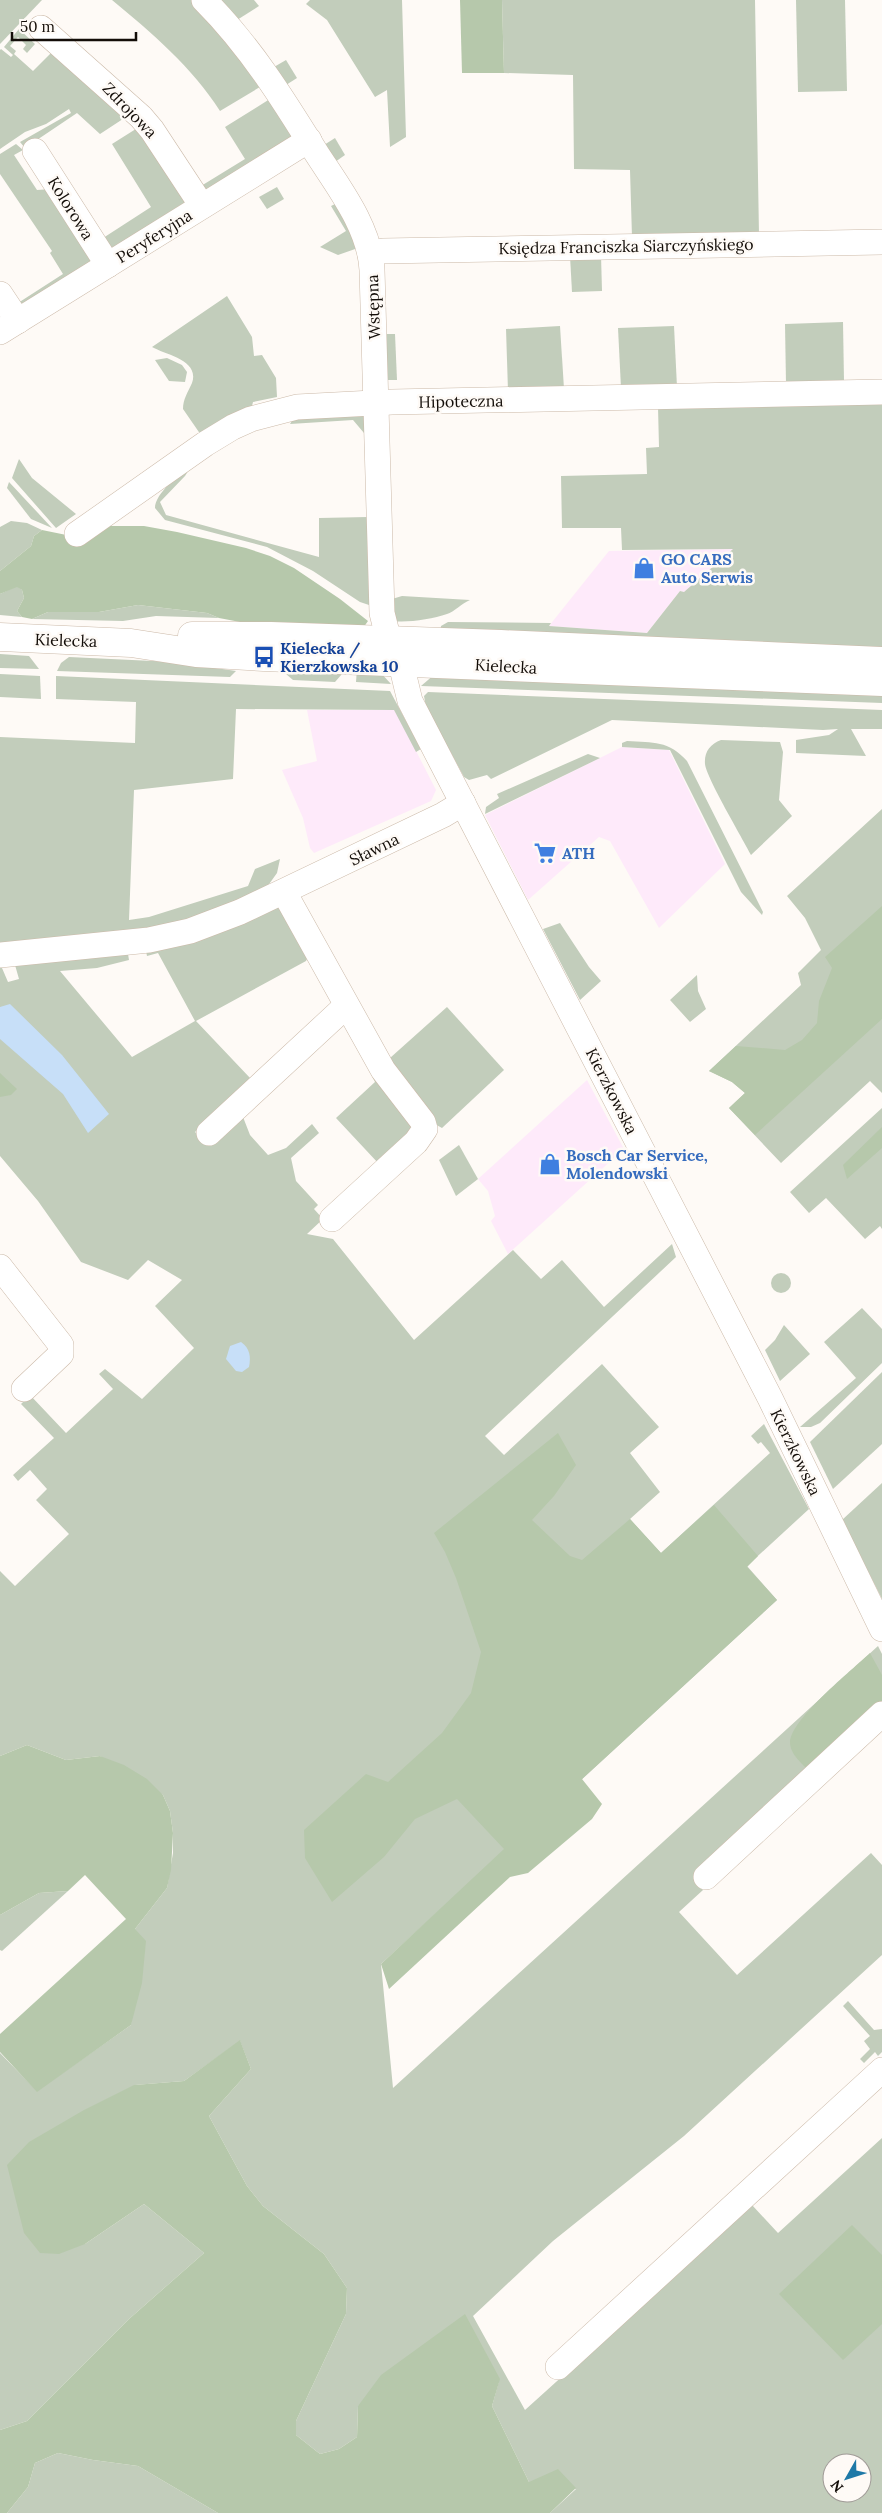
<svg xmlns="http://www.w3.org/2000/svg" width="882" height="2513" viewBox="0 0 882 2513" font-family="Lora,serif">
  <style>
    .commercial { fill: #feeafa }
    .green { fill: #c2cdbb; fill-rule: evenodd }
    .forest { fill: #b6c8ab }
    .water { fill: #c7dff8 }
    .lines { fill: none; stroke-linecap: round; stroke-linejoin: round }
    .minor-casing { stroke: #ccbaa9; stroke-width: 26 }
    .major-casing { stroke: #ccbaa9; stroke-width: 29 }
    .minor { stroke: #fff; stroke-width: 25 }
    .major { stroke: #fff; stroke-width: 28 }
    .labels { text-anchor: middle; stroke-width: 5; stroke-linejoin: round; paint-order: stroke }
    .street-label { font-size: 16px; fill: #130d08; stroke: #fefaf6 }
    .shop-label { font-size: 16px; font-weight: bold; fill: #366cbe; stroke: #fefaf6; text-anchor: start }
    .transit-label { font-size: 16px; font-weight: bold; fill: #164399; stroke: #fefaf6; text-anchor: start }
  </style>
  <rect width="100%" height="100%" fill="#fefaf6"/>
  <!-- commercial -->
  <g class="commercial">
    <path d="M734 549 684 592 680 591 647 633 549 626 609 551Z"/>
    <path d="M307 710H395L436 790 431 801 314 853 310 848 303 818 282 770 317 761Z"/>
    <path d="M622 747 669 750 725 864 659 928 610 841 599 837 528 900 485 815Z"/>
    <path d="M587 1080 624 1149 508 1254 491 1221 495 1216 488 1191 478 1179Z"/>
  </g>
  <!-- green -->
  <g class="green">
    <path d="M0 0H42L0 44Z"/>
    <path d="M112 0H195L265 84 220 111C192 67 152 33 112 0Z"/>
    <path d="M219 0H254L259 6 237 20Z"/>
    <path d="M310 0H402L406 137 390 147 387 90 375 97 327 20 306 4Z"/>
    <path d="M502 0H755L759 235 632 237 630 170 574 169 573 75 504 73Z"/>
    <path d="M796 0H845L847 91 798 92Z"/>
    <path d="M19 29 35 44 27 53 23 49 26 45 18 37 10 46 16 51 14 54 33 71 54 50 129 115 100 134 77 113 25 148 20 142 71 113 69 109 46 124 25 132 0 149V50L1 49 11 57 13 55 4 47Z"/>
    <path d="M286 60 297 78 286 85 274 67Z"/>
    <path d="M273 97 293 137 204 192 201 186 245 159 225 127Z"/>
    <path d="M139 127 187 201 109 250 100 240 151 207 112 144Z"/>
    <path d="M335 138 345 155 335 162 324 145Z"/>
    <path d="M16 144 23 150 14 155 37 190 52 189 95 260 24 305 18 303 63 274 50 253 52 251 0 174V154Z"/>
    <path d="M277 187 284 199 267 209 259 197Z"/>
    <path d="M337 203 358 248 338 255 320 247 346 231 331 206Z"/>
    <path d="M601 255 602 291 572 292 570 256Z"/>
    <path d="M227 296 252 337 254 356 262 355 276 378 277 397 253 402 251 410 203 438 183 409C183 399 188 392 192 383 200 360 166 355 152 347Z"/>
    <path d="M843 322 844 381 786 384 785 324Z"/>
    <path d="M560 326 564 389 508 391 506 329Z"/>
    <path d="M674 326 677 387 621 388 618 328Z"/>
    <path d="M383 334H395L397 380H386Z"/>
    <path d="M167 358 182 365 187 372 185 382 169 381 155 360Z"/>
    <path d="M882 403V650L440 634 441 626 448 622 551 623 549 626 647 633 680 591 684 592 733 549 622 550 621 528H562L561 476 647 474 646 448 659 447 658 407Z"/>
    <path d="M364 414 373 603 369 605 360 602 313 571 267 547 165 520 155 508C155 493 181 473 192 465L185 476 160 502 166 515 319 557V518L368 517 364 433 353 420 290 424 293 419Z"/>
    <path d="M19 459 32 478 76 514 56 528 12 478Z"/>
    <path d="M9 482 52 528 31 519 7 488Z"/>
    <path d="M11 521 27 523 42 530 34 536 31 546 0 571V527Z"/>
    <path d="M17 586 22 590 24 598 17 611 22 617 0 615V594Z"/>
    <path d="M402 596 470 600C462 603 454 612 447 614 432 619 408 623 392 621V599Z"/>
    <path d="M138 605 207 613 219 618 156 616 123 621 32 619 48 612H99Z"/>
    <path d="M0 654 29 656 39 669 0 668Z"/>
    <path d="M69 657 174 662 236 671 230 677 57 671 61 663Z"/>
    <path d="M318 667 343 669 342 674 335 682 293 680 286 674Z"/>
    <path d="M357 669 380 672 391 684 356 682Z"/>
    <path d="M0 674 40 676 41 699 0 697Z"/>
    <path d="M435 674 882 690V703L421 686Z"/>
    <path d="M56 676 390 691 421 749 416 752 394 710 236 709 233 779 134 790 129 920 149 917 248 886 255 869 280 859 277 873 267 887 172 927 0 945V737L135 743 136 702 56 699Z"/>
    <path d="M428 692 882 710V729H851L866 756 796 753V740L829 735 838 729 823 730 612 720 491 779 487 775 469 780 464 777 426 707 424 696Z"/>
    <path d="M721 740 780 742 783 752 779 800 792 816 751 855C743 839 706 777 705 764 704 752 710 744 721 740Z"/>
    <path d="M627 741C654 743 668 740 687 761L763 912 762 915 741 892 670 750 622 747V743Z"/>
    <path d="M588 754 600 758 485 814 486 807 499 798 497 794Z"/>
    <path d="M882 809V1093L870 1081 781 1163 729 1108 745 1093 732 1082 709 1071 801 985 798 973 821 950 805 918 787 896Z"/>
    <path d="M277 907 284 912 308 957 306 961 196 1021 251 1079 195 1132 209 1145 243 1117 250 1135 268 1155 286 1148 312 1124 319 1133 291 1158 296 1181 318 1205 314 1209 323 1219 307 1234 333 1239 414 1340 513 1250 541 1279 562 1260 604 1307 672 1244 676 1257 485 1436 504 1455 602 1364 659 1427 630 1453 660 1492 630 1519 661 1553 770 1453 761 1442 758 1444 751 1436 764 1424 809 1509 747 1566 777 1600 381 1964 393 2088 878 1646 882 1654V1708L693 1878 703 1890 679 1912 737 1975 871 1853 882 1865V1955L684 2136 553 2241 473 2316 525 2410 752 2205 778 2233 882 2138V2513H550L576 2489 529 2482 492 2406 499 2381 358 2406 357 2437 339 2449 320 2454 296 2435V2421L346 2314 347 2288 324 2254 263 2206 247 2186 209 2116 251 2069 240 2041 184 2081 135 2085 85 2244 144 2204 204 2253 129 2319 27 2421 0 2430V2053L37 2091 131 2025 135 1929 167 1888 173 1853V1833L170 1811 163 1795 100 1756 66 1760 27 1745 0 1756V1571L15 1586 69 1534 36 1500 47 1489 30 1470 18 1481 13 1475 54 1438 21 1404 30 1395 66 1433 113 1389 99 1374 105 1369 142 1399 194 1348 155 1306 182 1280 148 1260 128 1280 81 1262 38 1201 0 1156V968H2L8 982 19 979 15 965 127 948 129 960 97 968 60 971 132 1057 195 1021 158 953 147 956 146 951ZM832 2463H862V2493H832Z"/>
    <path d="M560 923 589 967 601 981 580 1000 543 929Z"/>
    <path d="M697 975 698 991 706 1009 690 1022 670 1000Z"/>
    <path d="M447 1007 504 1070 442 1128 433 1123 388 1066 390 1058Z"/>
    <path d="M375 1069 417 1125 379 1164 336 1118 375 1082 371 1074Z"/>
    <path d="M882 1108V1229L880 1226 865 1239 826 1198 809 1213 790 1192Z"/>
    <path d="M459 1145 478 1179 456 1196 439 1160Z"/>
    <circle cx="781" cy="1283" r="10"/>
    <path d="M862 1308 882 1329V1363L820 1423 811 1427H800L856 1378 824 1342Z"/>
    <path d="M784 1325 810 1354 780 1381 765 1350 775 1340Z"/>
    <path d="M882 1372V1444L833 1489 810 1442Z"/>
    <path d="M882 1483V1599L842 1520Z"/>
    <path d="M68 1891 2 1951 0 1950V1915L39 1893Z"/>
    <path d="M848 2001 874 2030 882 2029V2052L878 2056 875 2052 864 2063 860 2059 870 2049 864 2041 870 2036 843 2006Z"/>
    <path d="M58 2453 93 2460 138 2466 218 2513H7L28 2487 35 2463Z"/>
  </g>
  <!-- forest -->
  <g class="forest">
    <path d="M460 0H502L504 73H462Z"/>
    <path d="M108 526H144L177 532 246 548 270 556 294 568 340 599 368 621 361 631 266 627 219 618 207 613 138 605 99 612H48L32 619 22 617 17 611 24 598 22 590 17 587 0 594V571L31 546 34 536 42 530 86 539Z"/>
    <path d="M882 906V1019L755 1135 729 1108 745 1093 732 1082 709 1071 736 1046 785 1050 802 1040 817 1023 819 1001 832 968 825 957Z"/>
    <path d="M0 1073 17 1089 11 1095 0 1097Z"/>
    <path d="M882 1127V1148L847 1179 843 1165Z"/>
    <path d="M558 1433 576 1465 554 1496 532 1520 570 1556 582 1560 630 1519 661 1553 714 1505 758 1556 747 1567 777 1600 582 1779 602 1804 592 1819 528 1873 510 1877 389 1989 381 1964 504 1849 457 1799 415 1819 384 1857 332 1902 305 1858 304 1830 366 1774 388 1782 442 1733 471 1693 481 1652 456 1578 445 1552 434 1533Z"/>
    <path d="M870 1653 882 1675V1708L811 1773C803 1764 790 1755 790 1742 791 1719 852 1670 870 1653Z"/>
    <path d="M27 1745 66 1760 100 1756 124 1765 147 1779 163 1795 170 1811 173 1833 171 1870 167 1888 135 1929 146 1941 142 1983 131 2025 37 2092 0 2052V2034L126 1919 85 1875 68 1891 39 1893 0 1915V1756Z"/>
    <path d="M240 2040 251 2069 209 2116 247 2186 263 2206 324 2254 347 2288 346 2314 296 2421V2435L320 2454 339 2449 357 2437 358 2406 381 2375 465 2314 500 2379 492 2406 529 2482 558 2469 576 2488 550 2513H218L138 2466 93 2460 58 2453 35 2463 28 2487 7 2513H0V2430L27 2421 129 2319 204 2253 144 2204 85 2244 59 2254 40 2253 24 2233 7 2165 29 2142 84 2110 134 2085 184 2081Z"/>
    <path d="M852 2225 882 2255V2324L843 2360 779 2294Z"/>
  </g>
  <!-- water -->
  <g class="water">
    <path d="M10 1004 62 1055 109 1114 88 1133 63 1094 0 1039V1007Z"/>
    <path d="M241 1342C250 1348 251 1357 249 1367L242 1372 236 1371 226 1359 230 1346Z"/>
  </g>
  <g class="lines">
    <!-- minor casing -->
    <g class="minor-casing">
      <g id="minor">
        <path d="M204 0C250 46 283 99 317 154 339 188 370 228 372 270L382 613 389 641 403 672 410 701 770 1398 882 1629"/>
        <path d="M41 28 141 117 152 130 202 206"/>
        <path d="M35 151 108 265"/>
        <path d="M370 253 383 251 882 242"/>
        <path d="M0 294 18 321"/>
        <path d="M0 332 309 140"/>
        <path d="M77 534 205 444 233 427 251 419 297 407 392 402 882 392"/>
        <path d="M284 892 383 1070 423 1122 425 1129 416 1142 332 1219"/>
        <path d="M0 955 149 940 190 931 240 912 443 815 463 803"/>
        <path d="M209 1133 346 1006"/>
        <path d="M0 1267 61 1345V1354L24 1389"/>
        <path d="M706 1877 882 1714"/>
        <path d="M558 2367 882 2070"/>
      </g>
    </g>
    <!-- major casing -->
    <g class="major-casing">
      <g id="major">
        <path d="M192 636H271L501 644 882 661"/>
        <path d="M0 637 131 643 196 653 264 657 882 682"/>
      </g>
    </g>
    <!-- minor -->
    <use href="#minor" class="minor"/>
    <!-- major -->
    <use href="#major" class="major"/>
  </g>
  <!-- icons -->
  <defs>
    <g id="shop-bare" transform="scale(1.725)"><path d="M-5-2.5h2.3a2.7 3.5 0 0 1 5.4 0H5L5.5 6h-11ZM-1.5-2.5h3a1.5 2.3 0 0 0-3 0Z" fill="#3f7fe0" stroke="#fefaf6" stroke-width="2.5" paint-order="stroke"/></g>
    <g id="bus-bare" transform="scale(1.725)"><path d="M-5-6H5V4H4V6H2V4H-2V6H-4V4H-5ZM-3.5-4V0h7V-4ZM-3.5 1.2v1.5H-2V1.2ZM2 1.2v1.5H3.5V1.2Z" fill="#1a4fb4" stroke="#fefaf6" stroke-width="2.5" paint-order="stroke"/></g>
    <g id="supermarket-bare" transform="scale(1.725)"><path d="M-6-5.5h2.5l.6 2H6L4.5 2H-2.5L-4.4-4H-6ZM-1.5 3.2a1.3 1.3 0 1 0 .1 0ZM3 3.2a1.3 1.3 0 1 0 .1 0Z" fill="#3f7fe0" stroke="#fefaf6" stroke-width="2.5" paint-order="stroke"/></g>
  </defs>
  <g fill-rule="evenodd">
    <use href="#shop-bare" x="644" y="568"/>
    <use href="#bus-bare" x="264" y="657"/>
    <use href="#supermarket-bare" x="545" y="853"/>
    <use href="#shop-bare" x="550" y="1164"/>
  </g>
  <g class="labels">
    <!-- street labels -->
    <g class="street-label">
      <text transform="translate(130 110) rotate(46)" y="6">Zdrojowa</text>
      <text transform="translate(71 208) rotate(58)" y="6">Kolorowa</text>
      <text transform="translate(154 236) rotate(-32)" y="6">Peryferyjna</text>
      <text transform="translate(626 246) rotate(-1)" y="6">Księdza Franciszka Siarczyńskiego</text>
      <text transform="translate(373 307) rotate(-92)" y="6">Wstępna</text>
      <text transform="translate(461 401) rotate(-1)" y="6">Hipoteczna</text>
      <text transform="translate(66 640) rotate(2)" y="6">Kielecka</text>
      <text transform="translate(506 666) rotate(3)" y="6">Kielecka</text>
      <text transform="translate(374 849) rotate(-26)" y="6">Sławna</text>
      <text transform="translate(612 1091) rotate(63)" y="6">Kierzkowska</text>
      <text transform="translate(796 1452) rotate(64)" y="6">Kierzkowska</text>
    </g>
    <!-- shop labels -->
    <g class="shop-label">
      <text x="661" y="565">GO CARS<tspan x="661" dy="18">Auto Serwis</tspan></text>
      <text x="562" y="859">ATH</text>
      <text x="566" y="1161">Bosch Car Service,<tspan x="566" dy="18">Molendowski</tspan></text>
    </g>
    <!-- transit labels -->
    <g class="transit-label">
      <text x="280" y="654">Kielecka /<tspan x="280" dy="18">Kierzkowska 10</tspan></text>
    </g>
  </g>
  <!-- north arrow -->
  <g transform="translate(847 2478) rotate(231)"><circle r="24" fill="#fefaf6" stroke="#a09b97"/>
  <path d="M0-4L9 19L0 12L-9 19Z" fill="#1e79a7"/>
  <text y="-8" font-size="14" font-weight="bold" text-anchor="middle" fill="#130d08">N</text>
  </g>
  <!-- scale -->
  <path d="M12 32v8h124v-8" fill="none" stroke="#130d08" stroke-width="2.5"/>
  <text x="20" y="32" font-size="15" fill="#130d08" stroke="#fefaf6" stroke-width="4" paint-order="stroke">50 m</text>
</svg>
